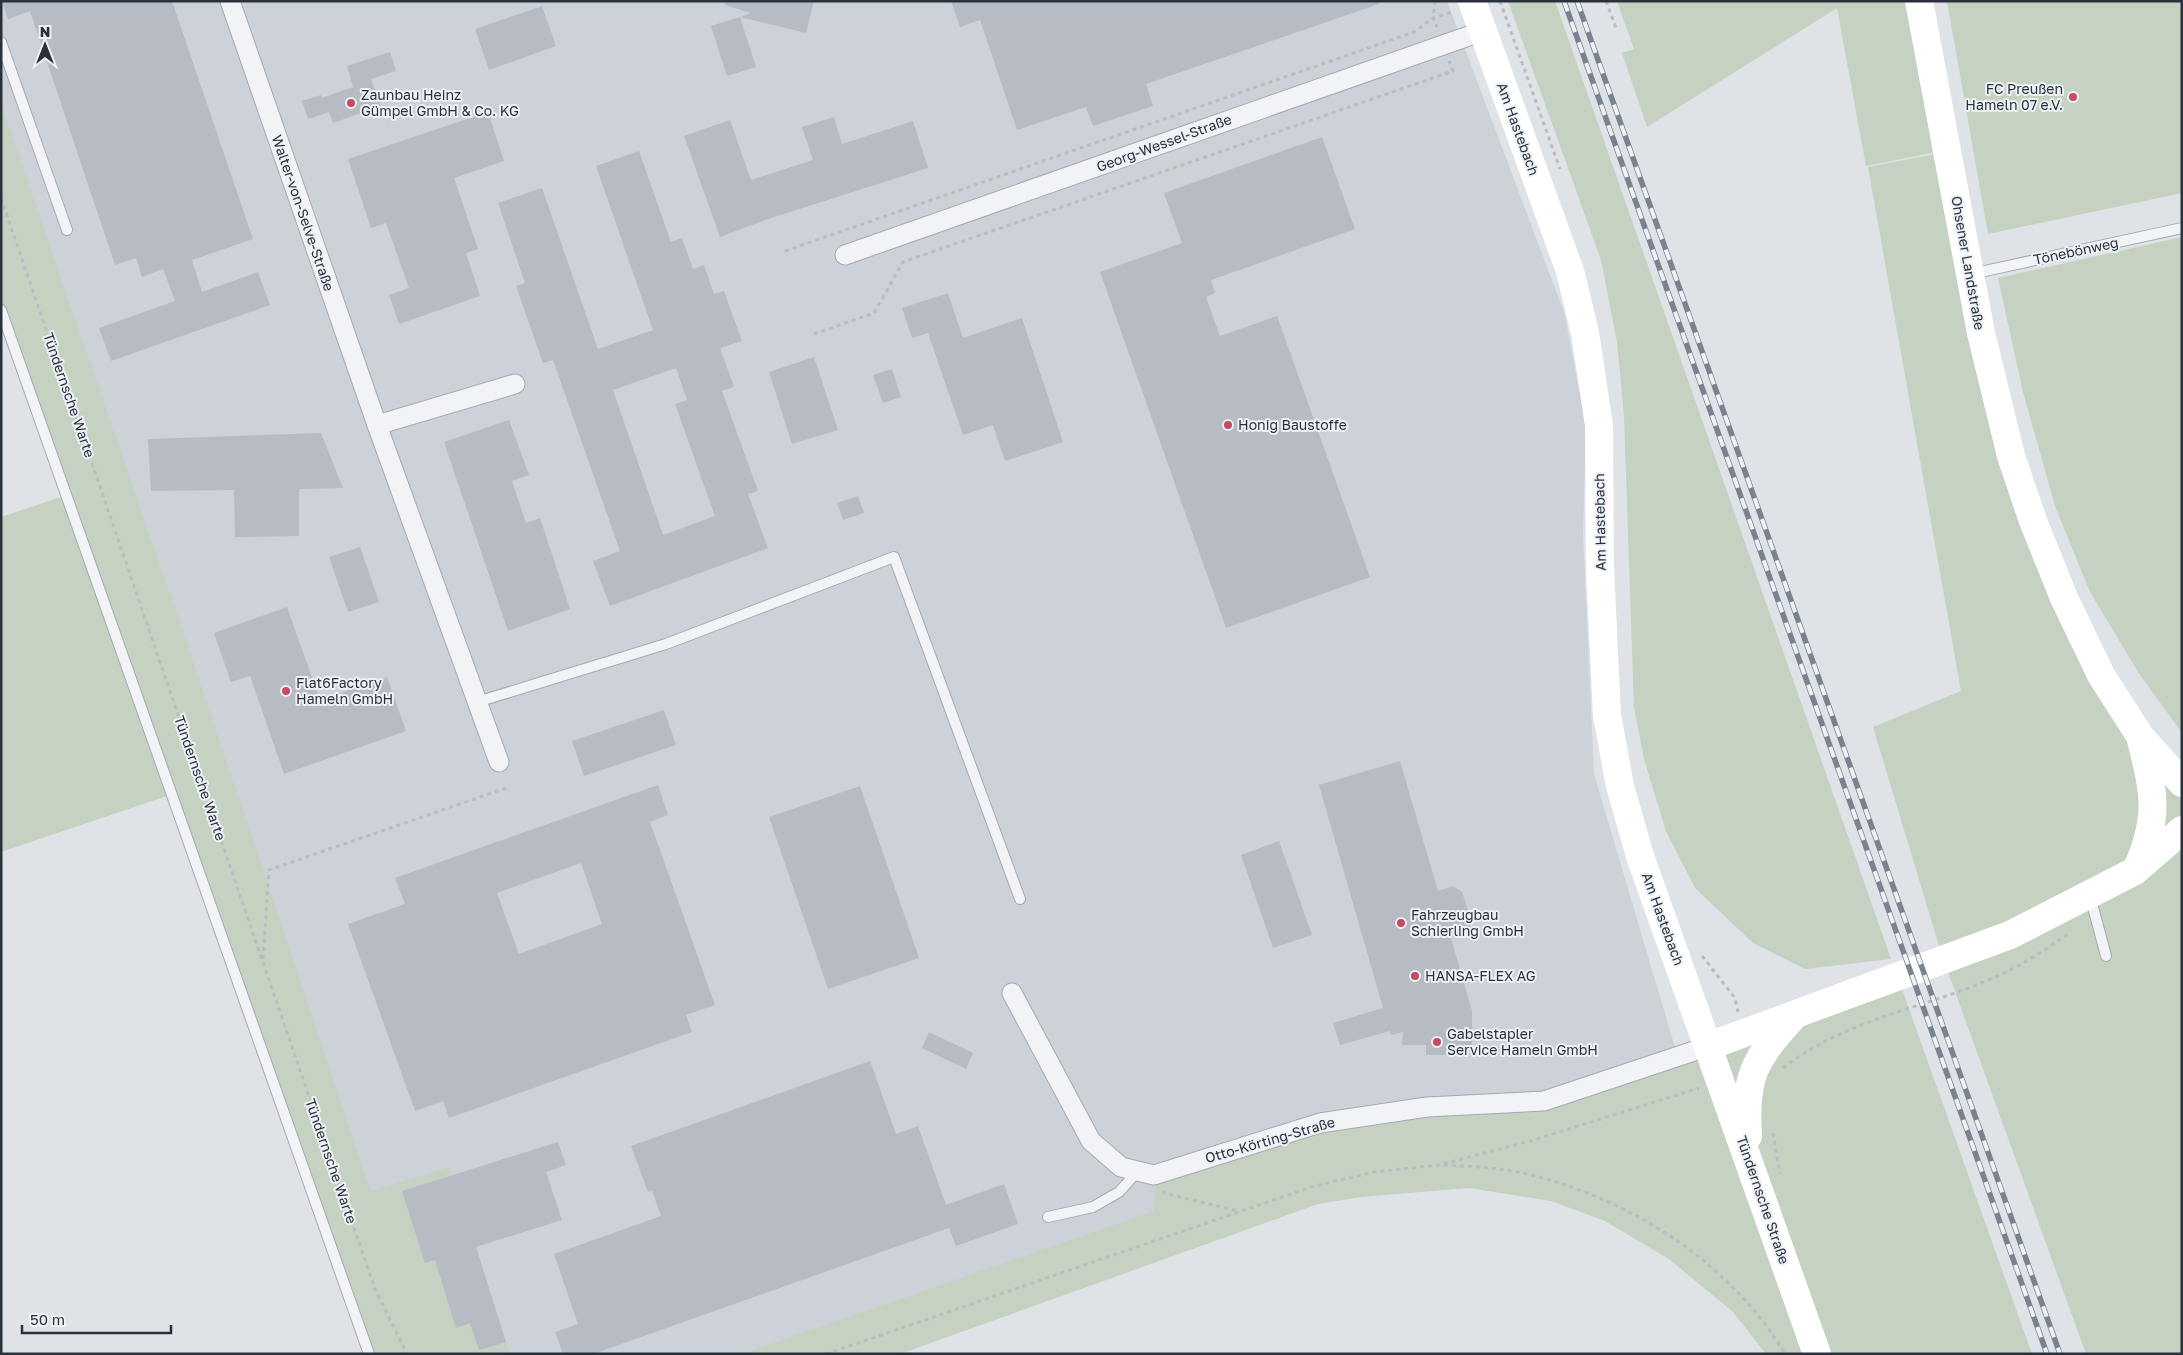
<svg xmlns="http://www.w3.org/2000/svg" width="2183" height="1355" viewBox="0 0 2183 1355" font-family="'Golos Text',sans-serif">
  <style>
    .built { fill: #cdd2d9 }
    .green { fill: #c5d1c1 }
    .building { fill: #b7bcc4; fill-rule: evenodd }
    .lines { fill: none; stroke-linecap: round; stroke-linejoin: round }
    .lane-casing { stroke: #a5a9b1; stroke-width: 12 }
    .street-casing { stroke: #a5a9b1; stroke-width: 21 }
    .path { stroke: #b9bdc2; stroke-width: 3; stroke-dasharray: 4 4; stroke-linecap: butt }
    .lane { stroke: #f1f3f6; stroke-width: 10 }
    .street { stroke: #f1f3f6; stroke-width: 19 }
    .secondary { stroke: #fff; stroke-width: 28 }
    .rail-casing { stroke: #798390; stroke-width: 5.5 }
    .rail { stroke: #eef1f5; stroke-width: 4; stroke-dasharray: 11; stroke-linecap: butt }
    .poi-dot { fill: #c54b62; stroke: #eef1f5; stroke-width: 2 }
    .labels { text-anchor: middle; stroke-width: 4; stroke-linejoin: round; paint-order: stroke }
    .poi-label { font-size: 14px; fill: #29313d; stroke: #eef1f5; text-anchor: start }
    .street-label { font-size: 14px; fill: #29313d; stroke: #eef1f5 }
  </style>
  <rect width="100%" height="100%" fill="#dfe2e7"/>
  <!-- built -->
  <path class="built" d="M1 1H1447L1564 312 1586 424 1583 534 1594 774 1685 1081 832 1354H391L1 278Z"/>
  <!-- green -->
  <g class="green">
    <path d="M1508 1H1555L1891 959 1805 969 1753 943 1695 888 1666 831 1644 759 1634 707 1624 416 1617 342 1601 260Z"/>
    <path d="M1617 1H1919L1947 150 1866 166 1837 8 1647 127 1622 53 1634 49Z"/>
    <path d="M1947 1H2182V193L1988 234Z"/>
    <path d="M1 104 180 623 371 1191 449 1167 510 1354H371L1 305Z"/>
    <path d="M1946 152 1969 274 2063 598 2182 786V829L2134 870 1943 959 1873 727 1961 691 1868 167Z"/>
    <path d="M2182 237V733L2138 672 2090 592 2055 506 2023 392 1998 278Z"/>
    <path d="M64 496 167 796 1 852V517Z"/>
    <path d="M2182 832V1354H2086L1944 961Z"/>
    <path d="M1898 978 2032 1354H1766L1733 1312 1669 1259 1605 1221 1551 1201 1469 1188 1361 1197 1318 1204 900 1354H742L1154 1211 1156 1176 1320 1125 1545 1102 1711 1048Z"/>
  </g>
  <!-- building -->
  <g class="building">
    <path d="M2 1H172L253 239 192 260 202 292 258 272 270 305 111 361 99 328 175 301 163 269 142 277 136 258 115 265 30 11 8 19Z"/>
    <path d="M725 1H814L806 33 740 17 751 13 725 5Z"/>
    <path d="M951 1H1379V4L1146 84 1153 106 1093 126 1086 107 1017 130 980 20 960 27Z"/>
    <path d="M542 6 556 46 489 70 475 29Z"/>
    <path d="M740 17 756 67 727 76 711 26Z"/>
    <path d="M390 52 396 71 371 79 381 106 333 123 329 112 308 119 302 101 321 95 322 98 353 87 347 66Z"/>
    <path d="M488 112 504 161 454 178 478 249 466 253 480 296 399 324 389 295 409 288 386 223 371 228 348 159Z"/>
    <path d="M834 117 842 144 913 121 928 168 765 220 720 237 684 136 730 120 751 180 813 160 802 127Z"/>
    <path d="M1322 137 1355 229 1211 280 1215 293 1206 297 1220 336 1277 316 1370 577 1226 628 1100 272 1182 243 1164 193Z"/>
    <path d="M639 151 671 242 682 238 693 269 704 265 714 294 724 291 742 341 720 348 734 387 722 391 758 491 748 494 768 548 610 606 593 561 620 551 553 360 543 363 516 286 525 283 498 203 542 188 598 349 653 330 596 166ZM676 368 687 400 675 404 715 516 663 535 613 390Z"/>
    <path d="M948 293 963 338 1022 318 1063 442 1005 461 993 425 963 435 928 333 912 338 902 308Z"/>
    <path d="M814 357 838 430 792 444 769 372Z"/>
    <path d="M892 369 901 397 883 403 873 375Z"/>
    <path d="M509 420 529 475 512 481 526 523 540 518 570 609 508 631 444 442Z"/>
    <path d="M321 433 343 488 299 489V536L235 537 234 490 151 491 148 439Z"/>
    <path d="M858 496 864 513 843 520 837 503Z"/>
    <path d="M360 547 379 602 348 612 329 557Z"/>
    <path d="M287 607 320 700 387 677 406 731 284 774 250 676 231 682 214 633Z"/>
    <path d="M664 710 676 745 584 776 572 741Z"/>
    <path d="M1400 761 1438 891 1453 886 1462 892 1472 923 1467 932 1451 938 1472 1011V1048H1449V1055H1426V1045H1402L1403 1032 1391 1035 1390 1031 1340 1045 1333 1023 1383 1008 1319 785Z"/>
    <path d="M658 785 668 815 650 822 715 1005 686 1015 692 1032 449 1118 443 1101 415 1111 348 924 405 904 395 878ZM581 863 602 924 519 954 497 893Z"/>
    <path d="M860 786 919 958 828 989 769 817Z"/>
    <path d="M1279 841 1312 935 1273 948 1241 855Z"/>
    <path d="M929 1032 973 1053 966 1069 922 1048Z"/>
    <path d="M870 1061 896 1134 918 1126 946 1205 1004 1184 1018 1224 956 1246 949 1228 593 1354H563L555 1332 578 1324 554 1254 661 1216 652 1191 648 1192 631 1146Z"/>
    <path d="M558 1142 566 1165 546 1172 562 1220 476 1247 506 1342 479 1350 470 1323 456 1328 435 1260 425 1263 402 1191Z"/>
  </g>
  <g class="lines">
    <!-- lane casing -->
    <g class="lane-casing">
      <g id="lane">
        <path d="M1 42 67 230"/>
        <path d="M1971 274 2182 228"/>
        <path d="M1 310 369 1354"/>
        <path d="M477 702 666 644 894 557 1020 899"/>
        <path d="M2090 896 2106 956"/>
        <path d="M1048 1217 1093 1207 1119 1192 1138 1171"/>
      </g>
    </g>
    <!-- street casing -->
    <g class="street-casing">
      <g id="street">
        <path d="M230 1 377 425 499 762"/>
        <path d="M845 255 1483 31"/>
        <path d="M377 425 515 384"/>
        <path d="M1012 993 1091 1141 1121 1167 1154 1175 1320 1123 1427 1107 1544 1101 1709 1046"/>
      </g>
    </g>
    <!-- path -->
    <g class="path">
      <path d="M1435 1 1433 18 1437 27"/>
      <path d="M1500 1 1560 169"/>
      <path d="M1606 1 1616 28"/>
      <path d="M1 198 375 1289 407 1354"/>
      <path d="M785 251 1414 32 1433 18 1452 12"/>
      <path d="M814 334 874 313 903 262 1453 71 1449 61"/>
      <path d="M1702 956 1735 998 1738 1012"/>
      <path d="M263 959 269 870 506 788"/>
      <path d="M1783 1068C1850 1016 1932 1008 2006 972 2029 961 2050 946 2071 932"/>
      <path d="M1773 1133 1780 1174"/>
      <path d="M1444 1165C1472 1166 1503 1168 1531 1175 1632 1200 1731 1263 1785 1354"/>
      <path d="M1163 1191 1164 1193 1238 1211"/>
      <path d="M826 1354 1311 1187 1374 1172 1439 1165 1534 1140 1699 1088"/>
    </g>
    <!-- lane -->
    <use href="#lane" class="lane"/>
    <!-- street -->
    <use href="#street" class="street"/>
    <!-- secondary -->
    <g class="secondary">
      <path d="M1472 1 1570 271 1585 333 1599 425 1600 568 1607 715 1620 786 1640 856 1817 1354"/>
      <path d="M1919 1 1981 333 2011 456 2033 521 2064 598 2101 675 2140 736 2182 783"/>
      <path d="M2137 868C2160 817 2154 792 2141 740"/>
      <path d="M1709 1046 2010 935 2135 871 2182 830"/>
      <path d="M1748 1136C1744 1077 1754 1060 1792 1018"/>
    </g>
    <!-- rail casing -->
    <g class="rail-casing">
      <g id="rail">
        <path d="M1564 1 2047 1354"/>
        <path d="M1577 1 2060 1354"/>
      </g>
    </g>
    <!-- rail -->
    <use href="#rail" class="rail"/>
  </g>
  <!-- markers -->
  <g class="poi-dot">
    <circle cx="2073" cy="97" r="5"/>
    <circle cx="351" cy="103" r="5"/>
    <circle cx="1228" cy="425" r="5"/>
    <circle cx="286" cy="691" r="5"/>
    <circle cx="1401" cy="923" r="5"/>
    <circle cx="1415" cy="976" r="5"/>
    <circle cx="1437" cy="1042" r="5"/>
  </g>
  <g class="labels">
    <!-- poi labels -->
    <g class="poi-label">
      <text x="2063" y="94" text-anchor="end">FC Preußen<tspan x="2063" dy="16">Hameln 07 e.V.</tspan></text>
      <text x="361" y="100">Zaunbau Heinz<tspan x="361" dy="16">Gümpel GmbH &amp; Co. KG</tspan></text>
      <text x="1238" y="430">Honig Baustoffe</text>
      <text x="296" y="688">Flat6Factory<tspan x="296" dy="16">Hameln GmbH</tspan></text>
      <text x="1411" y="920">Fahrzeugbau<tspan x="1411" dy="16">Schierling GmbH</tspan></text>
      <text x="1425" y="981">HANSA-FLEX AG</text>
      <text x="1447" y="1039">Gabelstapler<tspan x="1447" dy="16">Service Hameln GmbH</tspan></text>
    </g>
    <!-- street labels -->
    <g class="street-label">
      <text transform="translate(1518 129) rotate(70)" y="5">Am Hastebach</text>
      <text transform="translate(1164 143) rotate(-20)" y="5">Georg-Wessel-Straße</text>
      <text transform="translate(303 213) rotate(71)" y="5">Walter-von-Selve-Straße</text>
      <text transform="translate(2076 251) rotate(-12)" y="5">Tönebönweg</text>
      <text transform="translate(1968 263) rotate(80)" y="5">Ohsener Landstraße</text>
      <text transform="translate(69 395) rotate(71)" y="5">Tündernsche Warte</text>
      <text transform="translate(1600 522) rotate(-91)" y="5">Am Hastebach</text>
      <text transform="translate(200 778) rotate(71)" y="5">Tündernsche Warte</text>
      <text transform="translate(1663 919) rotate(70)" y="5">Am Hastebach</text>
      <text transform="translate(1270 1140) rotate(-16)" y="5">Otto-Körting-Straße</text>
      <text transform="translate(331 1161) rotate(71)" y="5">Tündernsche Warte</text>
      <text transform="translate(1763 1200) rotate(71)" y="5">Tündernsche Straße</text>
    </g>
  </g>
  <!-- border -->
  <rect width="2183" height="1355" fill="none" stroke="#29313d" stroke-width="5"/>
  <!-- north arrow -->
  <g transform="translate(45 45)" stroke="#eef1f5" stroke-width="4" paint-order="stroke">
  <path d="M0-4L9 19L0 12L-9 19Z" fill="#29313d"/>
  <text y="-8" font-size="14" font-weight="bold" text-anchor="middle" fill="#29313d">N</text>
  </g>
  <!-- scale -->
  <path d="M22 1325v8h149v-8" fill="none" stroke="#29313d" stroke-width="2.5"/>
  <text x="30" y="1325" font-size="15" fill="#29313d" stroke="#eef1f5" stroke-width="4" paint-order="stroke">50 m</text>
</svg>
